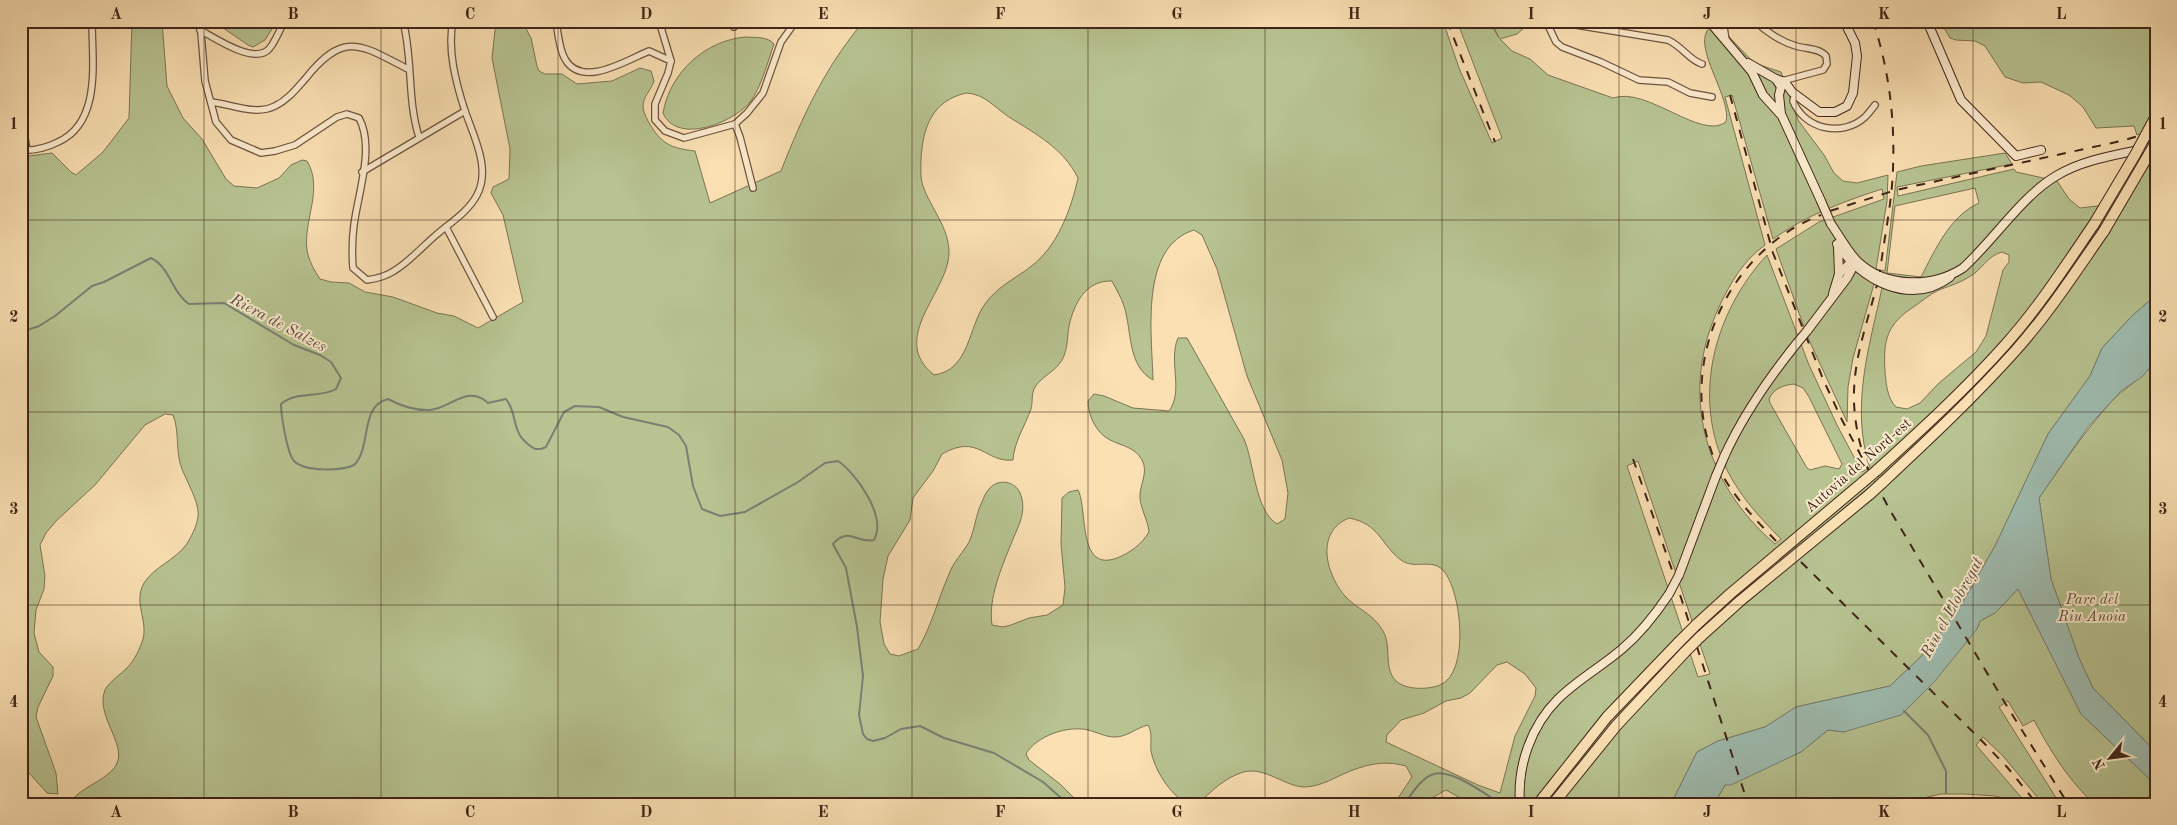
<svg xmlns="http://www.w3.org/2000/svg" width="2177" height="825" viewBox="0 0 2177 825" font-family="'Old Standard TT',serif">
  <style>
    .green { fill: #b7c391; stroke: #7b7454; fill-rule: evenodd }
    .water { fill: #9fbdb1; stroke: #798074 }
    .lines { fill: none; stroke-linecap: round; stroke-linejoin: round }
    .stream { stroke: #798074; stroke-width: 2 }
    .street-casing { stroke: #6e543f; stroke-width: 8 }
    .secondary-casing { stroke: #3f2518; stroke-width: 10 }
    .highway-casing { stroke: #3f2518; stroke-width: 12 }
    .street { stroke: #fcebce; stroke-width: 5.5 }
    .secondary { stroke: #fcebce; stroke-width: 8 }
    .highway { stroke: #fae0b3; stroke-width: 10 }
    .rail { stroke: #3f2518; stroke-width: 2; stroke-dasharray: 9 9; stroke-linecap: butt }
    .secondary-bridge-casing { stroke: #3f2518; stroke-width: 10; stroke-linecap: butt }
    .highway-bridge-casing { stroke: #3f2518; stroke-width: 12; stroke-linecap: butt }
    .secondary-bridge { stroke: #fcebce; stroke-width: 8 }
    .highway-bridge { stroke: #fae0b3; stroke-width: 10 }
    .grid { fill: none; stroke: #3f2518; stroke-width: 1; stroke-opacity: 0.55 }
    .labels { text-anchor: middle; stroke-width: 4; stroke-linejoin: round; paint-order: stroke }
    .street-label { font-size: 15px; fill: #3f2518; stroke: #fcebce }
    .park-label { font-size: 15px; font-style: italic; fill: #5d4c36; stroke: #fcebce }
    .water-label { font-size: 16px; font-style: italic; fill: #574b3e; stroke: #fcebce }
    .neatline { fill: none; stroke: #3f2518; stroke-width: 2 }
    .grid-label { font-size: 16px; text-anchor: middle; font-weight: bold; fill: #3f2518 }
  </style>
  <rect width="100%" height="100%" fill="#fae0b3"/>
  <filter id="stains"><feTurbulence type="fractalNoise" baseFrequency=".004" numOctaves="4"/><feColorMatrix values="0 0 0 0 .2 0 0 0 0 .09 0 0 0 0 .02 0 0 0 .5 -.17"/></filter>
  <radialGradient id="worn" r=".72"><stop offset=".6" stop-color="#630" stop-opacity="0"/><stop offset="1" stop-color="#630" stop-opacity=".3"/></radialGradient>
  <!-- green -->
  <g class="green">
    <path d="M132 21H162L167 86 183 118 202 139 226 179 234 186 257 188 279 178 291 165 302 160 307 161C324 189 303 220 307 250 309 261 314 270 320 279L331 282 349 283 365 292 393 297 437 313 454 316 478 328 523 302 503 215 491 193 493 187 509 179 510 149 492 58 496 21H522L531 38 537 66 539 71 545 74H562L577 84 612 81 640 68 651 71 654 81C651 90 643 97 643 106 643 112 646 116 648 121 661 144 670 148 695 151L710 203 781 171C803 115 825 67 864 21H1443L1459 68 1492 143 1502 138 1457 21H1489L1499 38 1491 21H1532L1517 34 1500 39 1512 51 1530 59 1548 75 1613 98C1647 86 1701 141 1726 122 1732 99 1695 51 1707 31 1709 28 1713 26 1716 23L1754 63 1781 72 1798 120 1824 155 1834 173 1843 181 1857 183 1888 175 1887 201 1876 269 1885 271 1897 172 1921 166 2005 153 2012 164 1897 187 1898 196 2014 169 2016 172 2057 181 2069 199 2080 208 2097 206 2129 196 2130 174 2141 142 2156 138V295L2132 316 2102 348 2090 376 2048 434 1995 546 1964 600 1929 649 1890 686 1796 707 1765 727 1718 741 1697 752 1671 804H1471L1446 790 1421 804H1392L1398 798 1412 777 1406 766C1381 759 1360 766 1337 777 1327 782 1315 787 1304 787 1282 786 1262 763 1238 774 1233 776 1227 779 1222 783 1209 791 1197 812 1180 799 1167 789 1154 768 1151 751 1150 742 1153 734 1148 725 1136 728 1127 737 1115 737 1105 737 1097 732 1088 730 1068 725 1036 736 1026 754L1029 760 1060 784 1080 804H69C80 786 110 780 117 763 126 743 95 715 105 690 109 682 121 674 127 668 134 661 140 649 143 639 148 620 133 602 144 583 154 567 175 560 186 545 191 538 197 525 198 517 200 501 184 478 180 463 176 447 179 430 173 415L165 414 145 425 95 485 56 521 46 533 40 545 45 576 44 589 36 610 34 633 39 652 53 667V676L38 707 36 717 56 773 58 794 47 793 21 764V157L52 153 71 172 76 175 103 152 129 118ZM966 93C985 94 994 107 1009 117 1036 134 1063 148 1078 178 1071 210 1057 248 1029 268 1014 279 996 288 985 304 968 327 970 370 934 375 888 338 948 293 949 253 949 227 931 209 923 186 920 177 921 168 921 159 923 127 932 101 966 93ZM1732 95 1773 239C1807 215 1842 202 1882 189L1884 199 1819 222 1776 249 1808 338 1847 422 1848 387 1853 358 1874 284 1882 288C1871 339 1855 391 1864 444 1866 452 1866 460 1870 467L1862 472 1838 427 1809 365 1767 255C1714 312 1691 398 1727 470 1740 496 1760 518 1781 539L1775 544C1704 483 1678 392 1720 305 1731 282 1743 261 1765 245L1725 97ZM1975 188 1979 203C1950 216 1935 250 1921 277L1887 273 1895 206ZM1194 230 1202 235 1217 269 1247 376 1282 460 1288 493 1285 519 1277 524C1255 511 1254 462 1244 439L1187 338H1178C1168 361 1184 391 1169 411L1133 408 1104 396 1094 394 1088 401C1088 415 1096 433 1110 440 1122 446 1135 447 1142 460 1149 473 1139 485 1140 498 1141 510 1148 520 1149 532 1142 544 1130 553 1117 558 1077 573 1088 509 1078 490L1069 492 1062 498 1061 544 1065 587 1063 605 1047 615 1029 618 1011 625 1003 627 992 625C988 599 1001 569 1011 544 1017 528 1028 512 1020 493 1015 481 998 478 989 489 984 494 982 503 979 509 975 520 974 532 969 542 963 553 953 562 949 574 938 599 932 625 918 649L899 656 890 654 884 644 880 622 883 579 888 556 910 520 913 498 933 471 942 454C979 433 985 463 1013 460 1014 442 1025 426 1031 409 1033 402 1031 394 1035 387 1042 376 1055 372 1062 360 1068 349 1067 338 1069 326 1074 303 1086 280 1112 281 1116 289 1121 297 1124 306 1132 330 1127 366 1153 380 1152 335 1139 247 1194 230ZM2002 252 2009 255V262L2003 270 1986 336 1976 352 1939 383 1920 403 1907 409 1896 407C1887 398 1886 383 1885 371 1883 339 1887 324 1915 306 1922 301 1929 295 1937 291 1948 286 1958 284 1969 277 1982 270 1987 256 2002 252ZM1794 384 1803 388 1809 397 1842 464 1839 469 1825 466 1810 470 1807 468 1770 403 1769 399C1773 389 1783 385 1794 384ZM1638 461 1710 674 1698 677 1627 466ZM1349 518C1380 524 1380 544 1401 560 1414 570 1431 558 1443 570 1462 591 1470 673 1440 685 1428 690 1405 690 1396 681 1383 668 1392 646 1383 631 1373 613 1356 609 1344 595 1326 573 1315 532 1349 518ZM1507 662 1525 674 1536 688 1535 696 1515 736 1500 793 1478 785 1386 742 1387 735 1401 720 1424 713 1446 701 1461 698 1470 693 1497 665Z"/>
    <path d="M213 21H277L265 40 253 47 248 45Z"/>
    <path d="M1940 21H2156V129L2137 135 2134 126 2096 128 2083 107 2069 95 2041 82 2023 83 2005 77 1985 46 1975 41 1956 40 1950 38Z"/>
    <path d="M746 37C756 38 767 36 774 44 768 61 761 88 750 102 733 123 677 145 663 113 670 72 706 40 746 37Z"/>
    <path d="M2156 360V752L2093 688 2079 658 2051 579 2039 498C2062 465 2084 432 2111 402 2125 387 2144 378 2156 360Z"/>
    <path d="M2018 589 2081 714 2156 785V804H2094C2067 778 2051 752 2034 720L2023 726 2008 701 1999 707 2060 804H2043L2003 756 1983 737 1976 745 2027 804 1995 796 1965 794H1941L1897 804H1714L1725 785 1801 752 1828 730 1844 732 1977 629 1980 621 1995 613Z"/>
  </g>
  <!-- water -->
  <path class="water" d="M2156 295V360L2143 376 2121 391 2088 427 2039 498 2051 579 2079 658 2093 688 2156 752V785L2081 714 2018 589 1995 613 1980 621 1977 629 1935 681 1901 715 1844 732 1828 730 1801 752 1731 785H1725L1714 804H1671L1697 752 1718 741 1765 727 1796 707 1890 686 1929 649 1964 600 1995 546 2048 434 2090 376 2102 348 2132 316Z"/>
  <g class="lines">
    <!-- stream -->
    <g class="stream">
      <path d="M21 332 39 326 55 316 92 286 104 282 151 258C170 267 172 293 189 304L224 303 294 345 320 355 331 362 341 378 336 389C319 399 298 390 281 404 281 415 287 453 294 461 305 472 341 471 354 465 372 448 359 406 388 399 401 406 414 411 430 410 451 408 468 384 488 403L506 399C520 417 508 433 535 449H541L546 447 564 412 575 406 599 407 623 417 668 427 679 435 686 446 693 486 702 509 720 516 745 512 798 482 825 463 838 461C857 474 887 517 874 540 857 544 848 526 833 544L846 568 857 627 863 676 859 715 863 734 867 739 873 741 885 738 901 729 920 726 944 738 994 753 1043 782 1068 804"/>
      <path d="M1904 711 1928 735 1946 771V793"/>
      <path d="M1405 804C1411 794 1420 780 1431 775 1449 766 1485 794 1501 804"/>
    </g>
    <!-- street casing -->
    <g class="street-casing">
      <g id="street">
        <path d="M200 21 205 81 216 122 231 140 261 153 275 151 295 145 337 117 347 114 359 118C375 147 358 193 354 225 352 239 352 254 353 268L367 280C373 279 380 278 386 275 402 269 422 247 436 235 450 223 468 212 477 195 491 169 474 137 465 111 456 83 447 50 453 21"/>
        <path d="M403 21C413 59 407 99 419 137"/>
        <path d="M556 21C558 33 559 49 565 59 582 89 627 60 649 51L671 61 668 73 655 104V120L665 131 684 138 735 124 747 113 763 93 781 42 796 21"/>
        <path d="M659 21 671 61"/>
        <path d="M733 21 734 27"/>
        <path d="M1546 21 1556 42 1562 47 1601 62 1639 80 1668 82 1690 93 1712 97"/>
        <path d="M1571 21 1576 25 1668 40C1683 47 1689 60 1702 64"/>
        <path d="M1723 21 1726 40"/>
        <path d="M1755 21C1766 32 1782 42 1796 46 1806 49 1819 48 1826 56L1827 64 1823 70 1782 81"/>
        <path d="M200 30C215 38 254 65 269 49 275 42 280 30 284 21"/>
        <path d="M1795 94 1793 101C1804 129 1842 138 1865 117 1868 114 1872 109 1875 105"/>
        <path d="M211 102C231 104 255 116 275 106 288 100 297 88 306 78 345 29 362 46 408 69"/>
        <path d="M21 113 27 151"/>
        <path d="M735 124 740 137 753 188"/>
        <path d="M21 150C35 151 46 148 58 142 102 122 92 61 92 21"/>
        <path d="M362 172 465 111"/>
        <path d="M446 227 493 317"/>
      </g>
    </g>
    <!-- secondary casing -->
    <g class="secondary-casing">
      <g id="secondary">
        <path d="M1709 21 1752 72 1763 95 1782 116 1821 201"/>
        <path d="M1927 21 1961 100 2016 156 2041 150"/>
        <path d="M1748 63 1776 79 1781 87 1779 95 1781 114"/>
        <path d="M1776 79 1785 82 1792 92 1819 112H1835L1847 106 1853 93 1857 56 1855 43 1844 21"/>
        <path d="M1831 224C1840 237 1847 251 1858 262 1886 288 1932 288 1963 268 1993 241 2022 196 2056 176 2085 158 2124 154 2156 146"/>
        <path d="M1837 244C1861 280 1910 307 1950 277"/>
        <path d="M1838 247 1839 274"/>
        <path d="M1833 294 1839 274 1849 264H1855"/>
        <path d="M1807 331 1847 278 1853 267 1851 261"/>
        <path d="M1724 457C1743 415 1768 379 1797 343"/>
        <path d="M1679 575 1716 476"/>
        <path d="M1520 804C1517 766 1531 726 1558 699 1577 680 1601 667 1622 649 1641 633 1655 615 1669 594"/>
      </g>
    </g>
    <!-- highway casing -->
    <g class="highway-casing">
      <g id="highway">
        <path d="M1876 471C1921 430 1966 389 2006 344 2039 307 2066 265 2094 224"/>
        <path d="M1882 483C1928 440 1974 397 2016 350 2049 313 2076 271 2104 231"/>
        <path d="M1696 625 1730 594 1863 482"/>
        <path d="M1700 637 1740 601 1870 494"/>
        <path d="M1538 804 1607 717 1679 642"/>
        <path d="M1553 804 1616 726 1685 652"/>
      </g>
    </g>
    <!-- street -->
    <use href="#street" class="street"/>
    <!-- secondary -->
    <use href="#secondary" class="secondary"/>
    <!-- highway -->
    <use href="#highway" class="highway"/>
    <!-- rail -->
    <g class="rail">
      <path d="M1447 21 1495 142"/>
      <path d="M1873 21C1889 69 1895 119 1893 169 1892 203 1884 238 1880 272"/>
      <path d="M1730 95 1773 253 1823 379 1842 420 1891 512 2005 703 2068 804"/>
      <path d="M1830 211 1896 190 2121 141 2156 131"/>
      <path d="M1861 447C1844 384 1861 345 1877 285"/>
      <path d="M1633 459 1672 570 1748 804"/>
      <path d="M1776 541C1751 515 1725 488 1712 453 1678 361 1729 249 1821 215"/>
      <path d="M1801 562 1981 740 2007 767 2037 804"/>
      <path d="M1917 804C1947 797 1979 796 2009 804"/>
    </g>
    <!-- secondary-bridge casing -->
    <g class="secondary-bridge-casing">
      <g id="secondary-bridge">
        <path d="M1821 201 1831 224"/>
        <path d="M1797 343 1807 331"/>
        <path d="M1716 476 1724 457"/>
        <path d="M1669 594 1679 575"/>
      </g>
    </g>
    <!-- highway-bridge casing -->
    <g class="highway-bridge-casing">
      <g id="highway-bridge">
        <path d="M2094 224 2135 155 2156 116"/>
        <path d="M2104 231 2156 142"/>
        <path d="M1863 482 1876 471"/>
        <path d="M1870 494 1882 483"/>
        <path d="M1679 642 1696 625"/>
        <path d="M1685 652 1700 637"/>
      </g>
    </g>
    <!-- secondary-bridge -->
    <use href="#secondary-bridge" class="secondary-bridge"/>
    <!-- highway-bridge -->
    <use href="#highway-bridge" class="highway-bridge"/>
  </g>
  <!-- grid -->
  <path class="grid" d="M204 21V804M381 21V804M558 21V804M735 21V804M912 21V804M1088 21V804M1265 21V804M1442 21V804M1619 21V804M1796 21V804M1973 21V804M21 220H2156M21 412H2156M21 605H2156"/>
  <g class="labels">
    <!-- street labels -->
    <g class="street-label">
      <text transform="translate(1858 465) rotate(-41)" y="5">Autovia del Nord-est</text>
    </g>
    <!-- park labels -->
    <g class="park-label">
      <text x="2092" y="604">Parc del<tspan x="2092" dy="17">Riu Anoia</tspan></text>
    </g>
    <!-- water labels -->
    <g class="water-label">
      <text transform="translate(279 322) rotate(28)" y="6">Riera de Salzes</text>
      <text transform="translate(1951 607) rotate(-61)" y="6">Riu el Llobregat</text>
    </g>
  </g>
  <!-- margin -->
  <rect width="2177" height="825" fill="none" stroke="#fae0b3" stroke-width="55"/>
  <!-- north arrow -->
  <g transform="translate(2110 758) rotate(241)" stroke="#fcebce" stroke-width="4" paint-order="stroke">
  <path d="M0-4L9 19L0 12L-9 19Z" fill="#3f2518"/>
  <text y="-8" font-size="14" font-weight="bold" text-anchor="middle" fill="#3f2518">N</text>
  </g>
  <rect x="28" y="28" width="2122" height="770" class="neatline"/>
  <g class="grid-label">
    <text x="116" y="19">A</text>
    <text x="293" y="19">B</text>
    <text x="470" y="19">C</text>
    <text x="646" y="19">D</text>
    <text x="823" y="19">E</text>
    <text x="1000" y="19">F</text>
    <text x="1177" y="19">G</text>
    <text x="1354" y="19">H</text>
    <text x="1531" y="19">I</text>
    <text x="1707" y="19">J</text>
    <text x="1884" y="19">K</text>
    <text x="2061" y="19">L</text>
    <text x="14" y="129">1</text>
    <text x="2163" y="129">1</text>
    <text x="14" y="322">2</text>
    <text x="2163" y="322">2</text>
    <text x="14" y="514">3</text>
    <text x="2163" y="514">3</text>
    <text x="14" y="707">4</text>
    <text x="2163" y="707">4</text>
    <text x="116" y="817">A</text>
    <text x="293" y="817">B</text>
    <text x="470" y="817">C</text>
    <text x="646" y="817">D</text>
    <text x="823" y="817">E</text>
    <text x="1000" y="817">F</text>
    <text x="1177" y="817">G</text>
    <text x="1354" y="817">H</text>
    <text x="1531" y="817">I</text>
    <text x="1707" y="817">J</text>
    <text x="1884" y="817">K</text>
    <text x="2061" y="817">L</text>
  </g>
  <rect width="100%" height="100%" filter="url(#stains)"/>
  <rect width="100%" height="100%" fill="url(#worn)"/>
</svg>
